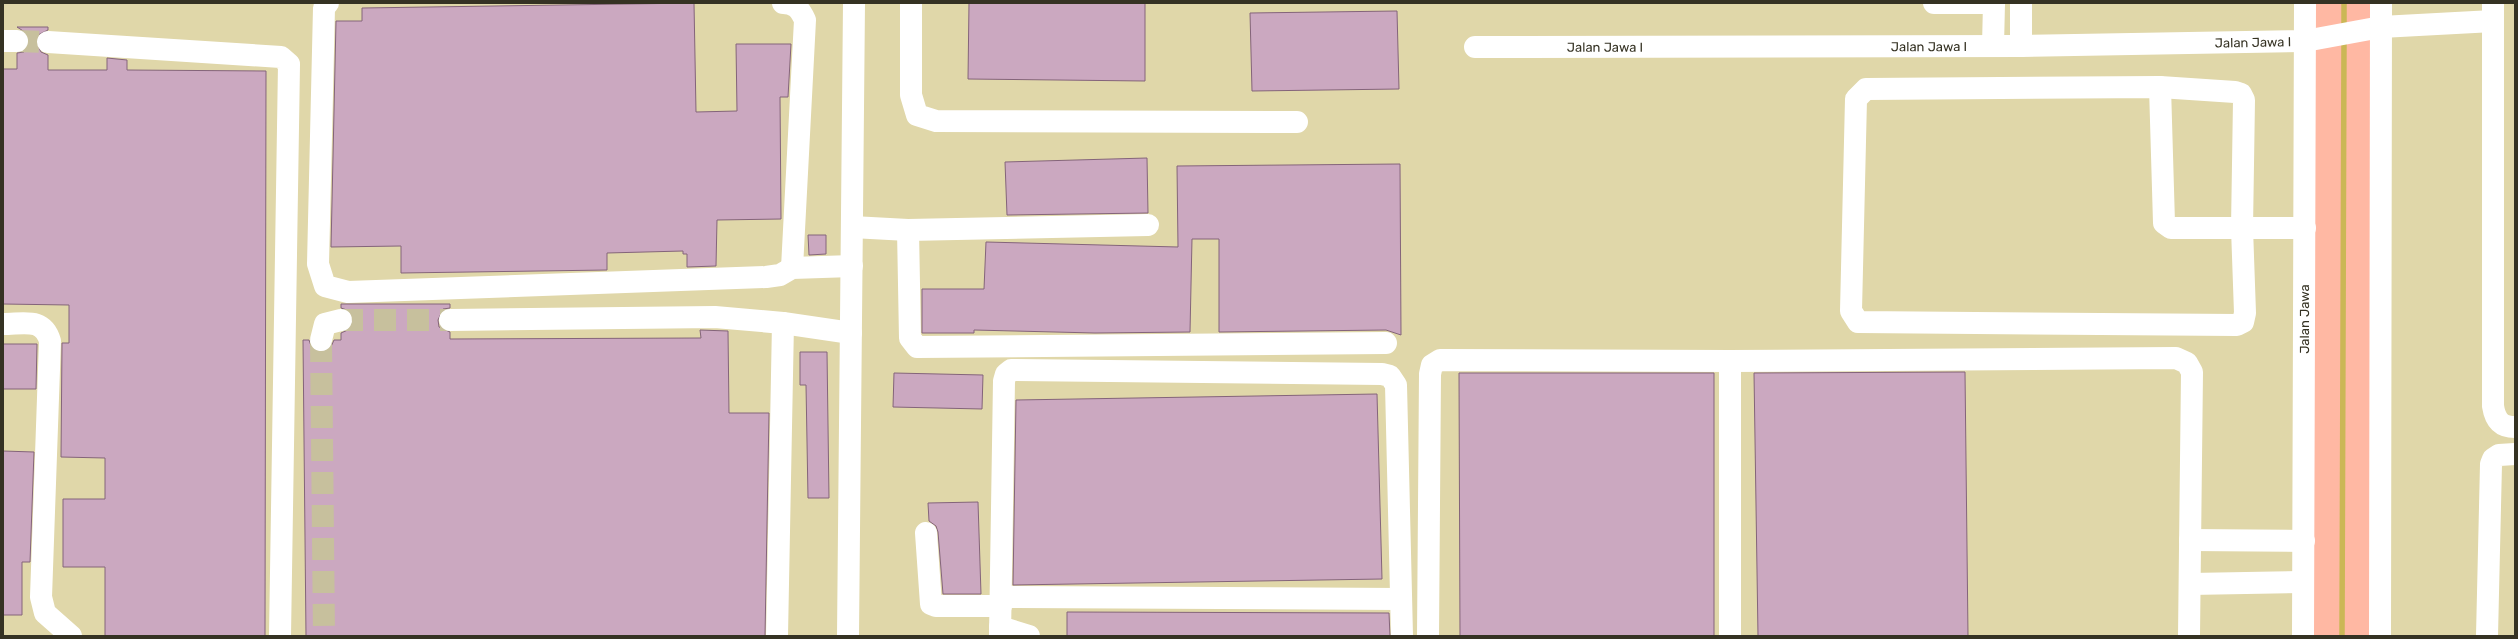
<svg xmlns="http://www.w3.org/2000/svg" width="2518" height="639" viewBox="0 0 2518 639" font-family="Rubik,sans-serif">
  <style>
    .built { fill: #e0d7a9 }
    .green { fill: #ffb8a3 }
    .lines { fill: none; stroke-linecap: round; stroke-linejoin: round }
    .stream { stroke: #cbb756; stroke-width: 5.5 }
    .building { fill: #cba8c0; stroke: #84647a }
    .minor-tunnel { stroke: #c7c09d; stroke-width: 22; stroke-dasharray: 22 11; stroke-linecap: butt }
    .minor { stroke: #fff; stroke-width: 22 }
    .labels { text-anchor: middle; stroke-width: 4; stroke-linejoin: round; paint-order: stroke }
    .street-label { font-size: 13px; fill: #353223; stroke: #fff }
  </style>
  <rect width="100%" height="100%" fill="#ece4bc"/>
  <!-- built -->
  <rect class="built" x="3" y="3" width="2512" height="633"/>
  <!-- green -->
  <path class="green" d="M2305 3H2381L2379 636H2303Z"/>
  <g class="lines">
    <!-- stream -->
    <g class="stream">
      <path d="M2344 30V3"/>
      <path d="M2342 636 2344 38"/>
    </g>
  </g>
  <!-- building -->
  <g class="building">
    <path d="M694 3 696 112 737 111 736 44H791L788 97H780L781 219 717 220 716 266 687 267V254H683V251L607 253V270L401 273V246L331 247 336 21H362V8Z"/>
    <path d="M969 3H1145V81L968 79Z"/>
    <path d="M1397 11 1399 89 1252 91 1250 13Z"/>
    <path d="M17 27H48V30L38 35 36 42 41 52 48 55V70H107V58L127 60V70L266 71 265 636H105V567H63V499H105V458L61 457 62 343H69V305L3 304V69H17V53L24 52 29 41 28 34Z"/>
    <path d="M1147 158 1148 213 1007 215 1005 162Z"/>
    <path d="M1400 164 1401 335 1386 330 1219 332V239H1192L1190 332 1095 333 974 330V333H922V289H984L986 242 1178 247 1177 166Z"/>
    <path d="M808 235H826V254L809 255Z"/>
    <path d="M341 304H450V308L443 309 438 320 439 327 450 332V339L701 338 700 330 728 331 729 413H769L765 636H306L303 340H309L312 349 318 352 330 349 334 340H341V333L350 329 353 317 350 311 341 308Z"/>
    <path d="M3 344H37L36 389H3Z"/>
    <path d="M800 352H827L829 498H808L806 385H800Z"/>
    <path d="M1965 372 1968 636H1758L1754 373Z"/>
    <path d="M894 373 983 375 982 409 893 407Z"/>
    <path d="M1459 373H1714V636H1460Z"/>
    <path d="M1377 394 1382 579 1013 585 1016 400Z"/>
    <path d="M3 451 34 452 30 562H22V615H3Z"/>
    <path d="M978 502 981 594H943L938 532 936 526 929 521 928 503Z"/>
    <path d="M1067 612 1389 613 1390 636H1067Z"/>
  </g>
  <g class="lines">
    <!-- minor-tunnel -->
    <g class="minor-tunnel">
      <path d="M17 41 48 42"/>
      <path d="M341 320H450"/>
      <path d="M321 340 324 636"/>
    </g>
    <!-- minor -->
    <g class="minor">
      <path d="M328 3 324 8 318 264 325 286 348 292 766 277 780 275 792 268 852 266"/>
      <path d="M783 3C795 3 800 9 805 20L792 268"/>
      <path d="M911 3V95L917 115 936 121 1297 122"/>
      <path d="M1934 3H1994"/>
      <path d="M2493 3V406C2495 419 2500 427 2515 427"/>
      <path d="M3 41H17"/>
      <path d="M48 42 281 57 289 64 280 636"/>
      <path d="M1993 46 1994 3"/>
      <path d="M2021 46V3"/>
      <path id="s1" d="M1475 47 2021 46 2305 41 2381 27 2493 21"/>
      <path d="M2160 87 2235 92 2241 94 2244 100 2242 228 2245 313 2243 322 2237 325 1858 322 1851 311 1856 99 1866 89Z"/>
      <path d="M2160 87 2164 223 2171 228H2305"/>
      <path d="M852 227 908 230 1148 225"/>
      <path d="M908 230 910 338 917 347 1386 343"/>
      <path d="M450 320 715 317 783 323 851 333"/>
      <path d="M3 324C24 324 43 317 50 341L41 597 45 613 71 636"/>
      <path d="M321 340 325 324 341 320"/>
      <path d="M1730 361V636"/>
      <path d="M926 533 931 604 936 606H1001"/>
      <path d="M2190 540 2304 541"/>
      <path d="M2190 584 2303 582"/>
      <path d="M1001 597 1401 599"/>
      <path d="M1000 627 1029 636"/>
      <path d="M777 636 783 323"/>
      <path d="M848 636 854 3"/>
      <path d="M1000 636 1004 381 1006 374 1011 370 1382 374 1390 376 1396 385 1402 636"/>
      <path d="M1428 636 1430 374 1432 365 1440 360 1730 361 2176 358 2187 363 2192 372 2189 636"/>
      <path id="s2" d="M2303 636 2305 3"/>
      <path d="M2380 636 2381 3"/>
      <path d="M2487 636 2491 464 2493 459 2499 455 2515 454"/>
    </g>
  </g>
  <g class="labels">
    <!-- street labels -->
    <g class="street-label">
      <text dy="5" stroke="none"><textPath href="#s1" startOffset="778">Jalan Jawa I</textPath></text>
      <text dy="5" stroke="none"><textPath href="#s1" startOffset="454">Jalan Jawa I</textPath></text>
      <text dy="5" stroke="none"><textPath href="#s1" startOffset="130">Jalan Jawa I</textPath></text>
      <text dy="5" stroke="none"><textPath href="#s2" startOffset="317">Jalan Jawa</textPath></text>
    </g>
  </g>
  <!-- border -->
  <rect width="2518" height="639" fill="none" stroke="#353223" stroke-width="8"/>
</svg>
